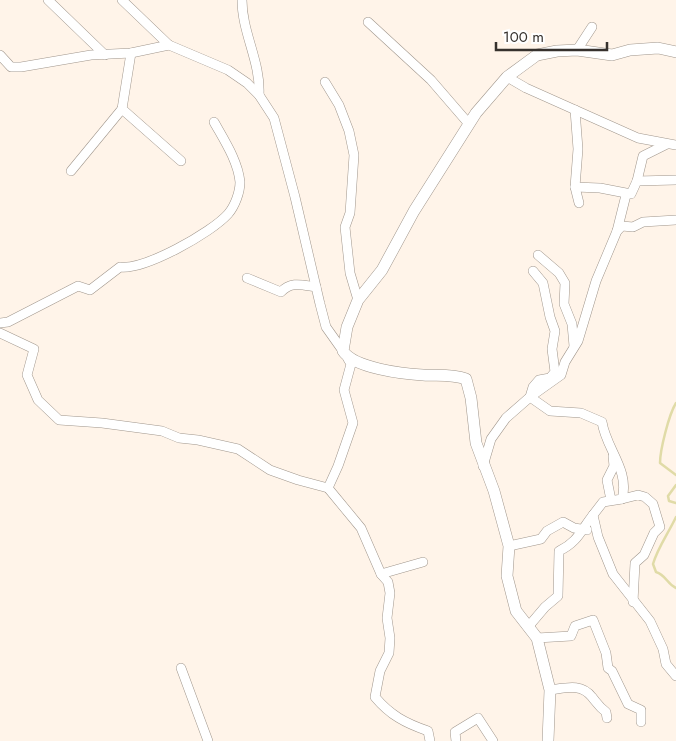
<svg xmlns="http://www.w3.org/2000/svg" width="676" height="741" viewBox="0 0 676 741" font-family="Jost,sans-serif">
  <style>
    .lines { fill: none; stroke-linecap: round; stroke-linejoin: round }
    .stream { stroke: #e0dba7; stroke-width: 2.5 }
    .minor-casing { stroke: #a0968c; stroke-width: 10 }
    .tertiary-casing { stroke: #a0968c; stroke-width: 12 }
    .minor { stroke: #fff; stroke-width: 9 }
    .tertiary { stroke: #fff; stroke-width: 11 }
  </style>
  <rect width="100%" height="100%" fill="#fff4e9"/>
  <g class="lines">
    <!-- stream -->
    <g class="stream">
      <path d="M676 403C669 414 660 450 660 463L676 475"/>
      <path d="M676 485 668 496 669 501 676 503"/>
      <path d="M676 517C668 534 658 547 653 564L656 572C666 575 667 584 676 588"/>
    </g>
    <!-- minor casing -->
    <g class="minor-casing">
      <g id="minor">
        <path d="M48 0 105 55"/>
        <path d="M122 0 169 45 228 70 247 83 259 95 274 118 295 197 320 304 326 327 343 351"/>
        <path d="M242 0C242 33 261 62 259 95"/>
        <path d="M368 22 431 80 469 124"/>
        <path d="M577 50 592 27"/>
        <path d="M131 53 122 109 181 161"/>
        <path d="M0 55 11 67H21L91 55 131 53 169 45"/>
        <path d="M507 77 526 88 638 138 676 145"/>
        <path d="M325 82 339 105 349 131 354 155 350 213 345 227 350 273 358 300"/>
        <path d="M575 110 578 149 575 187 579 203"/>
        <path d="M71 171 122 109"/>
        <path d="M637 181 643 156 667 144"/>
        <path d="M575 187 600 188 631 194 637 181 676 180"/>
        <path d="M617 231 626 195"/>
        <path d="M538 255 559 273 565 283 564 304 572 324 574 346"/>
        <path d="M247 278 281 292C291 281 302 285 316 287"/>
        <path d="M0 323 8 322 78 286 90 290 120 267C145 270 211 233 228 214 235 206 240 192 240 182 238 161 224 140 214 122"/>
        <path d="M0 333 34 349 27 375 38 400 59 420 102 423 162 431 179 438 198 440 238 449 270 470 298 480 328 488"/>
        <path d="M348 359 351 364 344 390 353 423 338 466 328 488 361 528 381 574 388 582 390 593 387 618 390 638 389 653 380 671 375 697C390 715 405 723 428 731L430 741"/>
        <path d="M530 397 550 411 581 413 602 422C606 449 630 470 622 499L603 502 593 515 598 537 613 574 650 621 663 649 666 664 676 676"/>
        <path d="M530 397 561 375 565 362 578 341 596 281 617 231 622 226 633 227 643 222 676 220"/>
        <path d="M483 466 491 439 506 418 530 397 533 387 539 380 550 378 555 372 552 349 555 331 550 317 543 283 533 271"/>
        <path d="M622 499 638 495 645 497 653 504 660 527 654 533 644 555 635 563 633 602"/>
        <path d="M611 500 607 480 614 466 613 456"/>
        <path d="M509 546 541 539 547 531 563 522 574 528 587 530"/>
        <path d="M381 574 423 562"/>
        <path d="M528 627 545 607 558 596 559 551C578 542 581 530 593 515"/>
        <path d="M537 638 571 636 575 626 593 620 606 653 608 668 612 671 628 704 641 710V722"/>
        <path d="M181 668 208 741"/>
        <path d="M550 690C566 688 581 683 592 697 597 703 599 707 606 712L607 718"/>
        <path d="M456 741 455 732 478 718 493 741"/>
      </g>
    </g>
    <!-- tertiary casing -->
    <g class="tertiary-casing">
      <path id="tertiary" d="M548 741 550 690 537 638 516 611 507 576 509 546 494 491 476 443 471 398 466 379C452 374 438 376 423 375 403 374 354 368 343 351L347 327 358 300 382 270 414 211 476 113 507 77 537 55 557 51 577 50 612 55 630 50 658 48 676 52"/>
    </g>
    <!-- minor -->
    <use href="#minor" class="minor"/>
    <!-- tertiary -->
    <use href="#tertiary" class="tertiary"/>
  </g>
  <!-- scale -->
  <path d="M496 42v8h111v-8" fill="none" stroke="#36312d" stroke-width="2.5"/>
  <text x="503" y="42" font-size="15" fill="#36312d" stroke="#ffffff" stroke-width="4" paint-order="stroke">100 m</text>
</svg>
